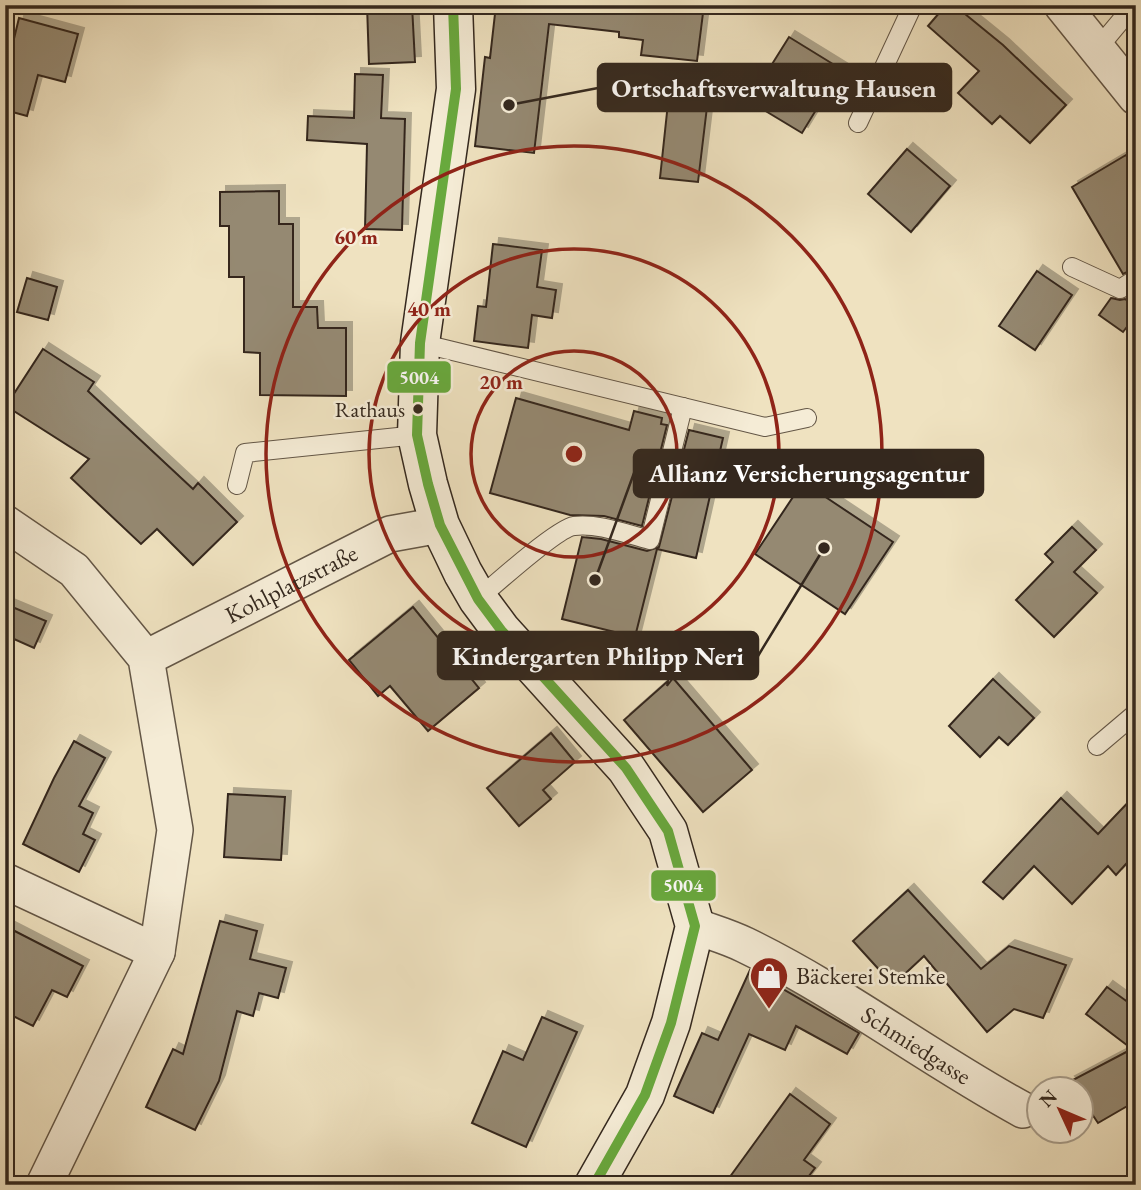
<svg xmlns="http://www.w3.org/2000/svg" width="1141" height="1190" viewBox="0 0 1141 1190" font-family="'EB Garamond',serif">
  <style>
    .building { fill: #958972; stroke: #34281e; stroke-width: 2; filter: url(#shadow) }
    .lines { fill: none; stroke-linecap: round; stroke-linejoin: round }
    .lane-casing { stroke: #635646; stroke-width: 20 }
    .street-casing { stroke: #635646; stroke-width: 38 }
    .secondary-casing { stroke: #34281e; stroke-width: 41 }
    .lane { stroke: #f5ecd6; stroke-width: 18 }
    .street { stroke: #f5ecd6; stroke-width: 35 }
    .secondary { stroke: #f5ecd6; stroke-width: 38 }
    .bus-1-casing { stroke: #f5ecd6; stroke-width: 16 }
    .bus-1 { stroke: #68a93d; stroke-width: 10 }
    .ring { fill: none; stroke: #8f2418; stroke-width: 3.5 }
    .bus-dot { fill: #34281e; stroke: #f5ecd6; stroke-width: 2.5 }
    .labels { text-anchor: middle; stroke-width: 5; stroke-linejoin: round; paint-order: stroke }
    .bus-label { font-size: 22px; fill: #34281e; stroke: #f5ecd6; text-anchor: end }
    .street-label { font-size: 24px; fill: #34281e; stroke: #f5ecd6 }
    .poi-label { font-size: 24px; fill: #34281e; stroke: #f5ecd6; text-anchor: start }
    .centre { fill: #8f2418; stroke: #f5ecd6; stroke-width: 3.5 }
    .ring-label { font-size: 21px; text-anchor: middle; font-weight: bold; fill: #8f2418; stroke: #f5ecd6; stroke-width: 5; stroke-linejoin: round; paint-order: stroke }
    .leader { fill: none; stroke: #34281e; stroke-width: 2.5 }
    .callout-dot { fill: #34281e; stroke: #f5ecd6; stroke-width: 2.5 }
    .callout { fill: #34281e; stroke: #34281e; stroke-width: 2.5 }
    .callout-label { font-size: 26px; text-anchor: middle; font-weight: bold; fill: #fff }
    .line-badge { stroke: #f5ecd6; stroke-width: 2.5 }
    .badge-label { font-size: 19px; text-anchor: middle; font-weight: bold; fill: #fff }
  </style>
  <defs>
    <filter id="shadow"><feDropShadow dx="6" dy="-6" stdDeviation="0" flood-color="#0004"/></filter>
  </defs>
  <rect width="100%" height="100%" fill="#efe2c0"/>
  <filter id="stains"><feTurbulence type="fractalNoise" baseFrequency=".00286" numOctaves="4"/><feColorMatrix values="0 0 0 0 .2 0 0 0 0 .09 0 0 0 0 .02 0 0 0 .5 -.17"/></filter>
  <radialGradient id="worn" r=".72"><stop offset=".6" stop-color="#630" stop-opacity="0"/><stop offset="1" stop-color="#630" stop-opacity=".3"/></radialGradient>
  <!-- building -->
  <g class="building">
    <path d="M367 5H412L415 62 369 64Z"/>
    <path d="M496 5H704L697 61 641 55 643 40 619 37V32L549 24 534 153 475 146 485 57 490 58Z"/>
    <path d="M946 5H954L1003 45 1066 105 1030 143 1000 116 992 124 958 93 979 71 928 26Z"/>
    <path d="M19 18 78 34 65 82 38 75 27 116 5 110V45L12 47Z"/>
    <path d="M789 37 841 69 802 133 749 101Z"/>
    <path d="M355 74 383 75 381 118 405 119 402 230 365 229 367 144 307 140 308 116 354 118Z"/>
    <path d="M668 103 707 107 698 182 660 178Z"/>
    <path d="M907 149 950 186 911 232 868 194Z"/>
    <path d="M1126 155 1136 171V268L1123 274 1072 187Z"/>
    <path d="M279 191V224H293V307H317L318 328H346V396L260 395V353L244 352V277H229V226H220V192Z"/>
    <path d="M493 244 542 250 537 287 556 290 552 318 532 315 528 348 474 341 478 306 486 307Z"/>
    <path d="M1037 271 1072 295 1035 350 999 326Z"/>
    <path d="M27 278 57 287 48 320 17 312Z"/>
    <path d="M1111 298 1120 300 1125 299 1136 307V315L1123 332 1099 315Z"/>
    <path d="M43 349 94 382 88 391 193 489 198 483 237 522 193 565 157 529 141 544 71 478 89 459 6 406Z"/>
    <path d="M516 398 629 430 634 411 662 418 661 424 667 425 642 526 604 516 570 515 490 493Z"/>
    <path d="M689 430 723 438 696 558 657 549 635 637 562 619 582 537 601 539 647 551 659 547Z"/>
    <path d="M803 482 893 542 845 614 755 554Z"/>
    <path d="M1072 527 1096 550 1074 572 1097 593 1054 637 1016 600 1053 562 1045 554Z"/>
    <path d="M5 604 46 621 34 648 5 635Z"/>
    <path d="M413 607 479 688 428 731 390 686 378 696 349 660Z"/>
    <path d="M673 678 752 770 703 812 624 720 668 681 667 686Z"/>
    <path d="M993 679 1034 718 1008 745 999 737 980 757 949 726Z"/>
    <path d="M551 733 575 762 543 790 551 799 519 826 487 788Z"/>
    <path d="M74 741 105 758 79 806 93 813 83 834 95 840 79 872 23 844 54 778Z"/>
    <path d="M228 794 285 797 281 860 224 857Z"/>
    <path d="M1136 794V853L1116 875 1108 866 1072 904 1034 866 1003 899 983 882 1061 798 1098 834Z"/>
    <path d="M908 890 981 969 1009 946 1066 965 1043 1018 1014 1009 987 1032 924 956 893 985 853 941Z"/>
    <path d="M220 921 257 931 250 959 286 968 278 998 259 993 253 1016 237 1011 219 1081 195 1130 146 1107 173 1049 183 1054Z"/>
    <path d="M5 926 83 966 67 997 52 990 33 1026 5 1012Z"/>
    <path d="M750 970 859 1033 847 1054 796 1026 785 1050 749 1034 713 1113 674 1096 702 1033 718 1040Z"/>
    <path d="M1107 987 1136 1008V1101L1098 1123 1082 1099V1088H1074L1069 1082 1132 1049 1086 1014Z"/>
    <path d="M542 1017 577 1032 526 1147 472 1123 503 1051 523 1060Z"/>
    <path d="M790 1094 830 1124 804 1160 815 1168 802 1185H724Z"/>
  </g>
  <g class="lines">
    <!-- lane casing -->
    <g class="lane-casing">
      <g id="lane">
        <path d="M1098 48 1134 5"/>
        <path d="M858 123 913 5"/>
        <path d="M1072 267 1120 289 1136 279"/>
        <path d="M420 343 765 427 807 418"/>
        <path d="M237 485 245 453 417 435"/>
        <path d="M478 599C494 585 558 528 574 526 599 523 626 534 650 540L683 407"/>
        <path d="M1097 746 1136 713"/>
      </g>
    </g>
    <!-- street casing -->
    <g class="street-casing">
      <g id="street">
        <path d="M1062 5 1136 97"/>
        <path d="M5 523 74 570 146 658 175 830 157 952 44 1185"/>
        <path id="s1" d="M146 658 390 534 440 525"/>
        <path d="M5 881 157 952"/>
        <path id="s2" d="M695 926C711 932 729 937 745 945 842 992 929 1059 1023 1110"/>
      </g>
    </g>
    <!-- secondary casing -->
    <g class="secondary-casing">
      <path id="secondary" d="M453 5 456 89 420 343 417 435 428 484 440 525 463 573 478 599 501 630 626 768 668 831 695 926 671 1023 645 1095 594 1185"/>
    </g>
    <!-- lane -->
    <use href="#lane" class="lane"/>
    <!-- street -->
    <use href="#street" class="street"/>
    <!-- secondary -->
    <use href="#secondary" class="secondary"/>
    <!-- bus-1 casing -->
    <g class="bus-1-casing">
      <path id="bus-1" d="M453 5 456 89 420 343 417 435 428 484 440 525 478 599 501 630 626 768 668 831 695 926 671 1023 645 1095 594 1185"/>
    </g>
    <!-- bus-1 -->
    <use href="#bus-1" class="bus-1"/>
  </g>
  <!-- distance rings -->
  <g class="ring">
    <circle cx="574" cy="454" r="103"/>
    <circle cx="574" cy="454" r="205"/>
    <circle cx="574" cy="454" r="308"/>
  </g>
  <!-- icons -->
  <defs>
    <g id="shop-pin" transform="scale(2.0125)"><path d="M0 17L-7.5 6A9.5 9.5 0 1 1 7.5 6Z" fill="#8f2418" stroke="#f5ecd6"/><path d="M-5-2.5h2.3a2.7 3.5 0 0 1 5.4 0H5L5.5 6h-11ZM-1.5-2.5h3a1.5 2.3 0 0 0-3 0Z" fill="#fff"/></g>
  </defs>
  <g fill-rule="evenodd">
    <use href="#shop-pin" x="769" y="976"/>
  </g>
  <!-- markers -->
  <circle class="bus-dot" cx="418" cy="409" r="6"/>
  <g class="labels">
    <!-- bus labels -->
    <g class="bus-label">
      <text x="405" y="417">Rathaus</text>
    </g>
    <!-- street labels -->
    <g class="street-label">
      <text dy="8" stroke="none"><textPath href="#s1" startOffset="163">Kohlplatzstraße</textPath></text>
      <text dy="8" stroke="none"><textPath href="#s2" startOffset="252">Schmiedgasse</textPath></text>
    </g>
    <!-- poi labels -->
    <g class="poi-label">
      <text x="796" y="984">Bäckerei Stemke</text>
    </g>
  </g>
  <circle cx="574" cy="454" r="10" class="centre"/>
  <g class="ring-label">
    <text x="356" y="244">60 m</text>
    <text x="429" y="316">40 m</text>
    <text x="501" y="389">20 m</text>
  </g>
  <!-- callouts -->
  <path class="leader" d="M509 105L598 88M595 580L634 473M824 548L758 656"/>
  <g class="callout-dot">
    <circle cx="509" cy="105" r="7"/>
    <circle cx="595" cy="580" r="7"/>
    <circle cx="824" cy="548" r="7"/>
  </g>
  <g class="callout">
    <rect x="598" y="64" width="353" height="47" rx="7"/>
    <rect x="634" y="450" width="349" height="47" rx="7"/>
    <rect x="438" y="632" width="320" height="47" rx="7"/>
  </g>
  <g class="callout-label">
    <text x="774" y="97">Ortschaftsverwaltung Hausen</text>
    <text x="809" y="482">Allianz Versicherungsagentur</text>
    <text x="598" y="665">Kindergarten Philipp Neri</text>
  </g>
  <g class="line-badge">
    <rect x="386" y="360" width="66" height="34" rx="7" fill="#68a93d"/>
    <rect x="650" y="869" width="67" height="33" rx="7" fill="#68a93d"/>
  </g>
  <g class="badge-label">
    <text x="419" y="384">5004</text>
    <text x="683" y="892">5004</text>
  </g>
  <!-- margin -->
  <rect width="1141" height="1190" fill="none" stroke="#efe2c0" stroke-width="28"/>
  <rect x="7" y="7" width="1127" height="1176" fill="none" stroke="#34281e" stroke-width="3.5"/>
  <rect x="14" y="14" width="1113" height="1162" fill="none" stroke="#34281e" stroke-width="2"/>
  <!-- north arrow -->
  <g transform="translate(1060 1110) rotate(314)"><circle r="33" fill="#f5ecd6" stroke="#a89e8c" stroke-width="2"/>
  <path d="M0-5L12 26L0 18L-12 26Z" fill="#8f2418"/>
  <text y="-10" font-size="19" font-weight="bold" text-anchor="middle" fill="#34281e">N</text>
  </g>
  <rect width="100%" height="100%" filter="url(#stains)"/>
  <rect width="100%" height="100%" fill="url(#worn)"/>
</svg>
